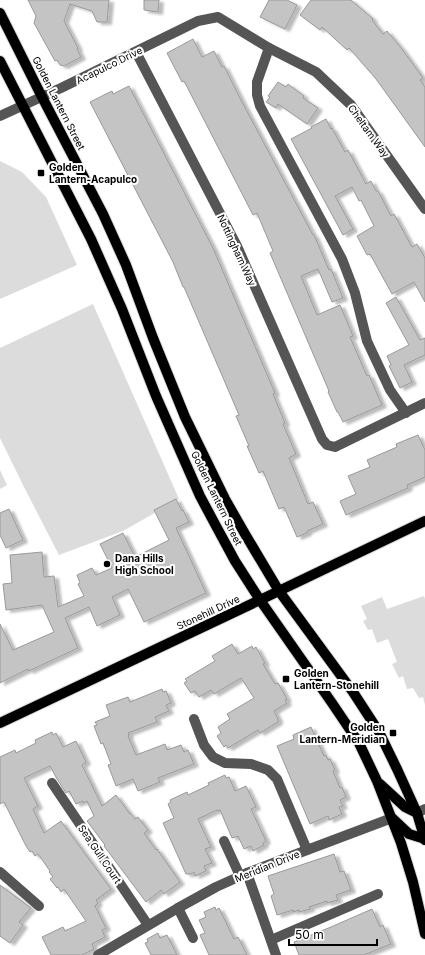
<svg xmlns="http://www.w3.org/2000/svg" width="425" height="955" viewBox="0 0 425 955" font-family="Inter,sans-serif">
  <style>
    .green { fill: #dcdcdc }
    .building { fill: #c4c4c4; stroke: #999; filter: url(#shadow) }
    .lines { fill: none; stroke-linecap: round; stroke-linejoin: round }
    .major-casing { stroke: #dbdbdb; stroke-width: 12 }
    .minor { stroke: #555; stroke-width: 10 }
    .major { stroke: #000; stroke-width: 10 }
    .poi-dot { fill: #000; stroke: #fff; stroke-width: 1.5 }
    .labels { text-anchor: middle; stroke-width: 4; stroke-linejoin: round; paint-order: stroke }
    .street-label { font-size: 10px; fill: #000; stroke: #fff }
    .poi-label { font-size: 10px; font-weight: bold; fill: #000; stroke: #fff; text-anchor: start }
  </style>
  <defs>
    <filter id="shadow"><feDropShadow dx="4.5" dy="2.5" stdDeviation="1" flood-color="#0004"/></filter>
  </defs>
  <rect width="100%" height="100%" fill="#fff"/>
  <!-- green -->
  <g class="green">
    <path d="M0 161 22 172 46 197 77 265 0 299Z"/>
    <path d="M93 304 179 499 123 531 59 555 25 489 0 438V348Z"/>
    <path d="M0 470 7 485 0 489Z"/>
    <path d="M424 596 425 599V705L423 697 419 698 413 688 407 689 403 676 399 678 392 664 397 662 388 639 377 643 372 629 368 630 363 621 367 619 361 606 382 597 387 609Z"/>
  </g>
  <!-- building -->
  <g class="building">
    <path d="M28 0H109L107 22H97L92 11 70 4 64 21 78 48 77 49 81 57 64 66 60 65 57 60 55 61 34 23 36 16Z"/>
    <path d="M144 0H159L158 12 144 10Z"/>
    <path d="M269 0H287L297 5 285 29 260 17Z"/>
    <path d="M311 0H351L373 19 372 20 383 34 387 31 402 49 423 78 420 80 425 87V147L376 79 349 48 347 50 322 27 320 30 300 15Z"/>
    <path d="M193 39 202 57 214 51 222 67 224 66 241 100 313 235H314L329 270 331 269 343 298 332 302 318 269 301 276 317 315 340 305 353 336 350 337 367 376 369 375 382 405 343 422 338 412H337L328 392 329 391 270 253 273 251 257 213 253 215 184 81 182 82 167 53Z"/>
    <path d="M278 82 286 87 288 84 304 96 303 98 318 108 307 124 278 104 276 108 266 102 270 97 268 96Z"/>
    <path d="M129 86 213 248 275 393 273 394 285 423 283 424 296 454 289 458 308 504 313 502 323 524 307 531V533L297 537 284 507 279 509 263 471 259 473 247 446H249L236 416 239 415 184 287H183L173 262 90 102 112 91 113 94Z"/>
    <path d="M326 119 331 129 332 128 345 152 348 150 366 184 371 181 376 191H378L391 216 394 214 412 247 417 244 425 258V302L414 282 392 294 370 254 367 255 357 236 374 226 361 200 359 201 352 187 335 196 353 229 343 235 291 139 312 128 311 127Z"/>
    <path d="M396 297 420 340 425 338V355L404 365 412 382 400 388 389 366 391 365 387 356 409 345 386 303Z"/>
    <path d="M418 435 425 450V477L407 485 408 488 346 515 340 501 356 494 348 476 370 467 367 460 397 447 396 444Z"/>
    <path d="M176 499 182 511 183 510 189 522 176 528 206 593 144 622 128 589 112 597 120 615 97 626 89 607 65 618 78 648 29 671 28 669 0 683V624L13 650 54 632 42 605 6 610 3 584 12 583 10 555 42 552 44 577 54 576 58 607 84 596 78 584 80 583 77 575 92 568 96 575 112 568 100 544 123 533 135 557 169 540 154 510Z"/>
    <path d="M9 509 23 540 6 548 0 535V513Z"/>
    <path d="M232 644 238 654 252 646 253 649 256 647 265 663 263 664 275 684 278 683 287 699 285 700 287 703 274 711 278 719V722L260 733 258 730 228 748 226 745 224 747 217 736 221 733 218 727 230 719 227 714 254 698 243 681 241 678 214 694 211 690 199 697 195 691 191 693 184 683 187 681 185 679 215 661 212 656Z"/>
    <path d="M162 689 163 692 166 691 171 703 166 705 169 711 155 717 157 722 128 733 129 736H128L136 755 165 744 167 750 181 745 184 752 188 750 194 764 158 778 160 782 138 791 133 779 116 786 108 765 111 764 103 743 101 744 94 726 97 725 95 722 110 716 106 705 128 697 130 702Z"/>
    <path d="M311 727 324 756 326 755 328 760 330 759 335 770 333 771 340 788 342 787 346 797 340 800 343 806 339 807 342 814 329 820 328 816 310 824 277 746 294 739 293 735Z"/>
    <path d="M52 732 53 735 56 733 63 747 76 741 86 762 82 765 102 806 116 795 130 814V813L135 819 138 817 148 830 144 833 156 850 157 849 180 882 164 894 161 890 146 902 104 846 105 845 87 821 94 816 87 801 84 803 83 801 76 804 69 791 66 793 57 779 50 766 24 778 38 806 33 809 44 833 61 821 111 889 96 900 98 903 95 906 106 928 102 930 105 937 92 944 94 949 82 955H51L42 937 63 927 65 931 86 921 64 889 61 892 58 887 57 888 50 879 53 877 49 872 50 871 38 854 35 856 32 851 30 852 26 846 4 802 0 804V757L15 750 16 753 36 743 35 740Z"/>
    <path d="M225 775 226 778 229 777 235 791 246 786 256 807 251 809 266 841 263 843 264 845 253 851 251 846 244 849 238 836 232 838 220 810 217 811V810L198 819 211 847 205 849 212 863 204 866 206 871 195 876 194 872 191 874H186L163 823 174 818 168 804 171 802 170 800 187 792 188 795 209 785 208 783Z"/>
    <path d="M334 854 340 872 344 871 351 890 336 895 338 900 327 903V901L309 907 310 909 299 912V910L293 912V910L277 915 271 896 274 894 268 876Z"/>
    <path d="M0 885 31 908 19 922 23 925 10 943 0 936Z"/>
    <path d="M215 907 216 910 219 908 234 939 238 937 247 955H209L200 935 205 933 199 920 206 917 204 912Z"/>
    <path d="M372 909 380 927 383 925 391 944 364 955H299L294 942 331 927Z"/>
    <path d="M158 933 160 938 167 935 177 955H151L145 943 148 942 147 939Z"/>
  </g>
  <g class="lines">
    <!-- major casing -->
    <g class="major-casing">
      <g id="major">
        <path d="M0 13 42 97 103 214 126 265 153 338 185 417 225 499 245 534 279 591 353 692 379 732 397 769 417 813 425 840"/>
        <path d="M0 61 91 239 122 309 156 396 200 496 216 526 235 561 260 600 332 703 359 743 377 781 401 843 413 882 425 934"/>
        <path d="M0 723 260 600 425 521"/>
        <path d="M380 784 405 807 417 813"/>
        <path d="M393 819 409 834 425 839"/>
      </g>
    </g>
    <!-- minor -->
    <g class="minor">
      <path d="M269 48 257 82V95L260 106 342 259 355 293 367 341 390 390 406 413"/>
      <path d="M136 52 237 246 322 439 327 445 335 447 425 403"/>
      <path d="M0 116 61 88 198 21 218 17 269 48 316 72 351 105 425 209"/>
      <path d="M194 719 204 745 213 757 225 763 251 764 268 770 277 779 307 850"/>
      <path d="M52 783 148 925"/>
      <path d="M417 813 425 809"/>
      <path d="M224 841 240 876"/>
      <path d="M0 872 39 906"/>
      <path d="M247 873 276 955"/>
      <path d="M178 908 193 938"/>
      <path d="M271 940 378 894"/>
      <path d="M98 955 178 908 216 887 247 873 307 850 392 818"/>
    </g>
    <!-- major -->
    <use href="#major" class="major"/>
  </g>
  <!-- markers -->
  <g class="poi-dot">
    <rect x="37" y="169" width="8" height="8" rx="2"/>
    <circle cx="107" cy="564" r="4"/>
    <rect x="282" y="675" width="8" height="8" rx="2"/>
    <rect x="389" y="729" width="8" height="8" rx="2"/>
  </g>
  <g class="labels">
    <!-- street labels -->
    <g class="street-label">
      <text transform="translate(109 65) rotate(-26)" y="4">Acapulco Drive</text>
      <text transform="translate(59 103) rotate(63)" y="4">Golden Lantern Street</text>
      <text transform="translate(369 131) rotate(54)" y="4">Cheltam Way</text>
      <text transform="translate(237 250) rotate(65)" y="4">Nottingham Way</text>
      <text transform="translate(217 498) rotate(64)" y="4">Golden Lantern Street</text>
      <text transform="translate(208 612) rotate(-25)" y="4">Stonehill Drive</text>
      <text transform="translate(100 854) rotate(56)" y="4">Sea Gull Court</text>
      <text transform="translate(267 866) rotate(-22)" y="4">Meridian Drive</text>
    </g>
    <!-- poi labels -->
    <g class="poi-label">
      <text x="49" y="171">Golden<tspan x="49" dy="12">Lantern-Acapulco</tspan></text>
      <text x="115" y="562">Dana Hills<tspan x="115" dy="12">High School</tspan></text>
      <text x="294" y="677">Golden<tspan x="294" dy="12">Lantern-Stonehill</tspan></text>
      <text x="385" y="731" text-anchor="end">Golden<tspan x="385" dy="12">Lantern-Meridian</tspan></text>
    </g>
  </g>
  <!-- scale -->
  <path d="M289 939v6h88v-6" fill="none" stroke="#000000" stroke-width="2"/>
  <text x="295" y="939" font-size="12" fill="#000000" stroke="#ffffff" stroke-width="3" paint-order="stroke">50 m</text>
</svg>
